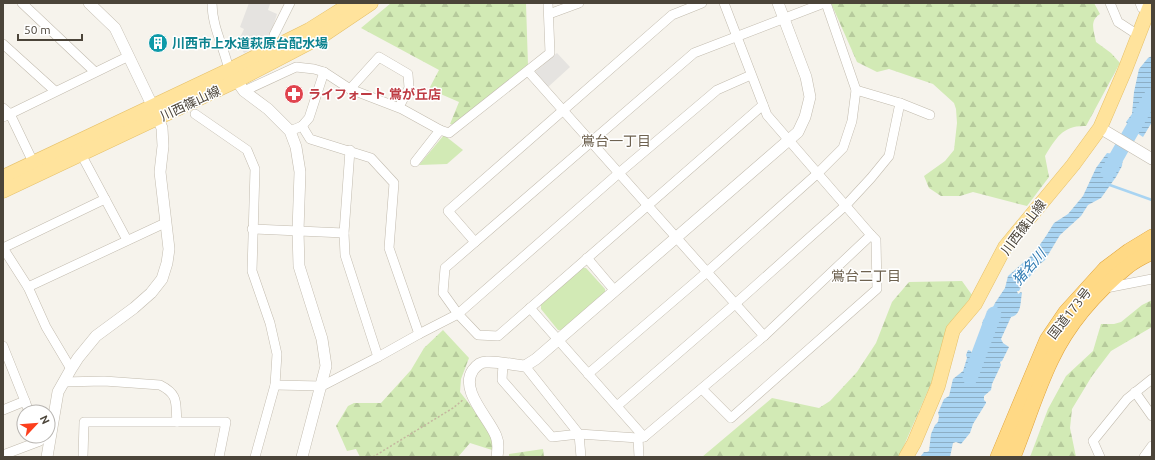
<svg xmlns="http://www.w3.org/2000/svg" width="1155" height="460" viewBox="0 0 1155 460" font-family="Ubuntu,'Noto Sans JP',sans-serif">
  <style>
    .forest { fill: url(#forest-firs) }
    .green { fill: #d2eab5 }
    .parking { fill: #e5e3e0 }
    .water { fill: url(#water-rules) }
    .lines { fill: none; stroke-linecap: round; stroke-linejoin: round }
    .stream { stroke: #a9d4f2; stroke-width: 2.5 }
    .river { stroke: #a9d4f2; stroke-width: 15 }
    .minor-casing { stroke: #c2bbae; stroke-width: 10 }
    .tertiary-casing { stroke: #c2bbae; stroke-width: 12 }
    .primary-casing { stroke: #e6c16a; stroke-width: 15 }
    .trunk-casing { stroke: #e0a43c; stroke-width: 16 }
    .path { stroke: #c4b79f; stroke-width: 1.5; stroke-dasharray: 2 2; stroke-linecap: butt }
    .minor { stroke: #fff; stroke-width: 9 }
    .tertiary { stroke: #fff; stroke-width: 11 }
    .primary { stroke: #ffe39c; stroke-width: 14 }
    .trunk { stroke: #ffd985; stroke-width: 15 }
    .labels { text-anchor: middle; stroke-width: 3; stroke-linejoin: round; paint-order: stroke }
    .culture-label { font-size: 13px; font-weight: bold; fill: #0d838f; stroke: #fff; text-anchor: start }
    .health-label { font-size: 13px; font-weight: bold; fill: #be3a42; stroke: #fff; text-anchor: start }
    .street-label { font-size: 13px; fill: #4b4439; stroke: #fff }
    .neighbourhood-label { font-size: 14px; fill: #6e6250; stroke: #fff }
    .water-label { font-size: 14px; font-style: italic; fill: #2e7ab2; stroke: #fff }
  </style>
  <defs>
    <pattern id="forest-firs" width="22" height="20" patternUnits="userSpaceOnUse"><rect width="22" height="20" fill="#d2eab5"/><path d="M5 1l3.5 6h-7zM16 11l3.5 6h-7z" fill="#b6ca9c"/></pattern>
    <pattern id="water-rules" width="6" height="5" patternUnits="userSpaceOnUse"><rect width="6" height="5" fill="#a9d4f2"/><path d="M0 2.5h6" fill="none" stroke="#8caec5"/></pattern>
  </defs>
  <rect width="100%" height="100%" fill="#f6f3ec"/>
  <!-- forest -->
  <g class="forest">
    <path d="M391 3H526L528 66 455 125 450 124 459 102 429 89 439 70 361 28Z"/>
    <path d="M831 3H1094L1100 14C1089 21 1094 31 1096 42L1111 53 1120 63 1086 126C1063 125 1056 138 1045 156L1049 177 1027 206 973 192 960 196H941L929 188 924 176 945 161 954 150 957 123 956 109 954 103 933 84 889 69 877 72 857 62Z"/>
    <path d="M962 281 972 295 945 335 936 372 899 457H702L772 398 819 408 830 401 857 372 876 343 892 302 909 282Z"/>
    <path d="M1152 300V327L1111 351 1092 376 1072 409 1070 428 1076 457H1030L1048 409 1066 376 1093 351 1101 324H1114L1121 322 1142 305Z"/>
    <path d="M443 330 469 358 461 379 460 392 492 433V450L470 443 458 457H360L356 449 347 451 336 426 348 406 354 403H381L411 370 424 348Z"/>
    <path d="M543 449 544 457H509V454Z"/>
  </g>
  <!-- green -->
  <g class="green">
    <path d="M444 135 463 150 447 164 419 165Z"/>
    <path d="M581 268H586L605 289V293L562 330H558L541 309V304Z"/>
  </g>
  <!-- parking -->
  <g class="parking">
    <path d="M249 3H266L270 4 268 10 277 14 268 42 244 53 238 42 244 29 240 27Z"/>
    <path d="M557 53 570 67 548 87 535 72Z"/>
  </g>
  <!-- water -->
  <g class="water">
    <path d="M1152 56V122L1143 137 1131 129 1126 122 1132 114 1134 92 1139 69 1148 58Z"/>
    <path d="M1107 153 1115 154 1123 157 1122 166 1116 177 1101 198 1088 205 1081 216 1060 235 1045 260 1036 267V270L1022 285 1019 291H1017L1018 294 1021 292 1022 293C1020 303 1022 314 1011 317L1001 339 1003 343 1009 347 1002 361 1000 362 1001 365 992 384 991 390 984 396V400L986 402V403L973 424 970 433 961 444 956 442 953 443 950 457H920L924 452H927L929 451 931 434 935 425 938 422 939 416 938 413 944 399 949 396 953 379 963 371 967 358 966 355 968 350 971 351 974 358 976 359 978 358 977 356 978 354 981 355 985 352V348L982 342 983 339 989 336V335L983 329 981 330 983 320 990 313 995 303 1005 288 1008 276 1034 253 1046 236 1054 223 1068 214 1083 196 1096 168Z"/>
  </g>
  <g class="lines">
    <!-- stream -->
    <path class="stream" d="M1107 184 1152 200"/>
    <!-- river -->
    <g class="river">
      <path d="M1108 172 1152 95"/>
      <path d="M970 378 994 314"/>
    </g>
    <!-- minor casing -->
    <g class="minor-casing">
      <g id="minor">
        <path d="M22 3 95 72"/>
        <path d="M212 3C212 27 224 47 229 70"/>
        <path d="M1110 3 1118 22 1138 35"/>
        <path d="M1140 3 1142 8 1147 11"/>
        <path d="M549 14 579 3"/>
        <path d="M274 35 290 3"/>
        <path d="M3 44 55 91"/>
        <path d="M528 71 764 336"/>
        <path d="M350 89 379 57 408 74 409 88 399 107"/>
        <path d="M244 91 296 67 314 69 324 72"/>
        <path d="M900 103 930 115"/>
        <path d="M763 105 498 336 478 335 458 314 443 293 445 268 694 53 824 3"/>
        <path d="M3 108 10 114 129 56"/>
        <path d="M195 114 247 150 255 169 252 271 270 323 277 354 275 385 255 457"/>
        <path d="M3 117 10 114 33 162"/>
        <path d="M302 126 309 118 324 72 350 89 402 109 440 130"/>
        <path d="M290 131 302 126 310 139 371 158 394 183 389 248 419 334"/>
        <path d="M350 150 344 233 345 255 378 357"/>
        <path d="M81 154 127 240"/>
        <path d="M415 162 440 130 449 133 550 53 548 3"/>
        <path d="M252 229 344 233"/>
        <path d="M475 242 448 211 672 15 702 3"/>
        <path d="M587 258 615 291"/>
        <path d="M28 287 165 223"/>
        <path d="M1106 288 1152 279"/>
        <path d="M530 308 644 437"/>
        <path d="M3 346 25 401"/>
        <path d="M503 364 502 380 552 437 579 434 581 457"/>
        <path d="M525 366 579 434 638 438 644 437 764 336 871 235 767 115 724 3"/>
        <path d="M71 369 46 327 28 287 3 248 105 199"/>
        <path d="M588 374 707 272 818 173 843 148 852 121 856 90 826 3"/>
        <path d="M63 382 104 381 160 385C180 395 175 404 177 422"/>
        <path d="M275 385 322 386 378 357 419 334 458 314 619 173 717 90 751 75"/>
        <path d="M702 389 731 418 877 289 876 240 871 235"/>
        <path d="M1135 392 1152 416"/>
        <path d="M617 406 735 304 846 205 871 178 889 156 900 103 856 90"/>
        <path d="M3 410 25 401 29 412"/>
        <path d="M638 438 639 457"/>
        <path d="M3 455 40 441"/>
        <path d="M83 457 84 422H226L219 457"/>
        <path d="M1100 457 1093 441 1127 399 1152 379"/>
        <path d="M1144 457 1152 446"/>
      </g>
    </g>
    <!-- tertiary casing -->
    <g class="tertiary-casing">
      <g id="tertiary">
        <path d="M232 74 244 91 268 109 290 131 296 147 300 172 298 231 299 266 322 339 326 366 302 457"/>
        <path d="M1100 128 1152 159"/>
        <path d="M47 457 58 392 71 369 78 358 96 336 134 308 151 293 162 279 167 263 169 249 160 172 163 146 162 128 152 105 115 28 89 3"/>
        <path d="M497 457C498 450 499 443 496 436 489 418 459 390 473 370 476 366 480 362 486 362 499 361 512 365 525 366L536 359 798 132 805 117 810 97 806 77 778 3"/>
      </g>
    </g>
    <!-- primary casing -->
    <g class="primary-casing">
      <g id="primary">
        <path d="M3 177 229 70 309 30 352 3"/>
        <path d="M3 191 236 81 322 36 371 3"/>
        <path d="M906 457 914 443 938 386 953 330 975 304 1005 247 1073 165 1100 128 1125 70 1151 3"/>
      </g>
    </g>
    <!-- trunk casing -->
    <g class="trunk-casing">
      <g id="trunk">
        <path d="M998 457 1047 340 1066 312 1105 269 1129 251 1152 237"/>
        <path d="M1013 457C1026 425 1036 391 1051 360 1068 324 1097 291 1128 266 1135 260 1144 256 1152 252"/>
      </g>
    </g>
    <!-- path -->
    <path class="path" d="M373 457 453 408 464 399"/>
    <!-- minor -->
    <use href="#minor" class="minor"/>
    <!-- tertiary -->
    <use href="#tertiary" class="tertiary"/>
    <!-- primary -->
    <use href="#primary" class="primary"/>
    <!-- trunk -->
    <use href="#trunk" class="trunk"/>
  </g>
  <!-- icons -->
  <defs>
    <g id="building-disc" transform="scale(1)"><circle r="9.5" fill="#0f9aa8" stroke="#fff"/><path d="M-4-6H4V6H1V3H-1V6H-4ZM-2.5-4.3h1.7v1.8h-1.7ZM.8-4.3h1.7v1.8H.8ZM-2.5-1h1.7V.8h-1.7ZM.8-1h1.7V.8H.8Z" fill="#fff"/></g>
    <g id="pharmacy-disc" transform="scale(1)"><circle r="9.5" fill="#e0444e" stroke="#fff"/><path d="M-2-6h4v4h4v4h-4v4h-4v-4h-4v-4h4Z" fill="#fff"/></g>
  </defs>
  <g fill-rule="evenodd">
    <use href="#building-disc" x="158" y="43"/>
    <use href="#pharmacy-disc" x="294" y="94"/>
  </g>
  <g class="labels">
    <!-- culture labels -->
    <g class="culture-label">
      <text x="172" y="48">川西市上水道萩原台配水場</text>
    </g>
    <!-- health labels -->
    <g class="health-label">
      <text x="308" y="99">ライフォート 鴬が丘店</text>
    </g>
    <!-- street labels -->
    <g class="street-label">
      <text transform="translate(190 103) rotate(-25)" y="5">川西篠山線</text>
      <text transform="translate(1023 227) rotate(-53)" y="5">川西篠山線</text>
      <text transform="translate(1069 313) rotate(-52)" y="5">国道173号</text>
    </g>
    <!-- neighbourhood labels -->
    <g class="neighbourhood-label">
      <text x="616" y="146">鴬台一丁目</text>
      <text x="866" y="281">鴬台二丁目</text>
    </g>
    <!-- water labels -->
    <g class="water-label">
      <text transform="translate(1029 267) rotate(-49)" y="5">猪名川</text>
    </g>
  </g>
  <!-- border -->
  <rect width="1155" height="460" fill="none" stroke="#4b4439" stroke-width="8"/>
  <!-- north arrow -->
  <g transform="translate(36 424) rotate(64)"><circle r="19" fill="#ffffff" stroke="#b7b4b0"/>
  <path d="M0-3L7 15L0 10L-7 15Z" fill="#fc3f1d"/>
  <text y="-6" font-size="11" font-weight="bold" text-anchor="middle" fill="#4b4439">N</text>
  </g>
  <!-- scale -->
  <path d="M18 34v6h64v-6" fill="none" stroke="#4b4439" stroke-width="2"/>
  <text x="24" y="34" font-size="12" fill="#4b4439" stroke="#ffffff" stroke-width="3" paint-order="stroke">50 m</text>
</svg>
